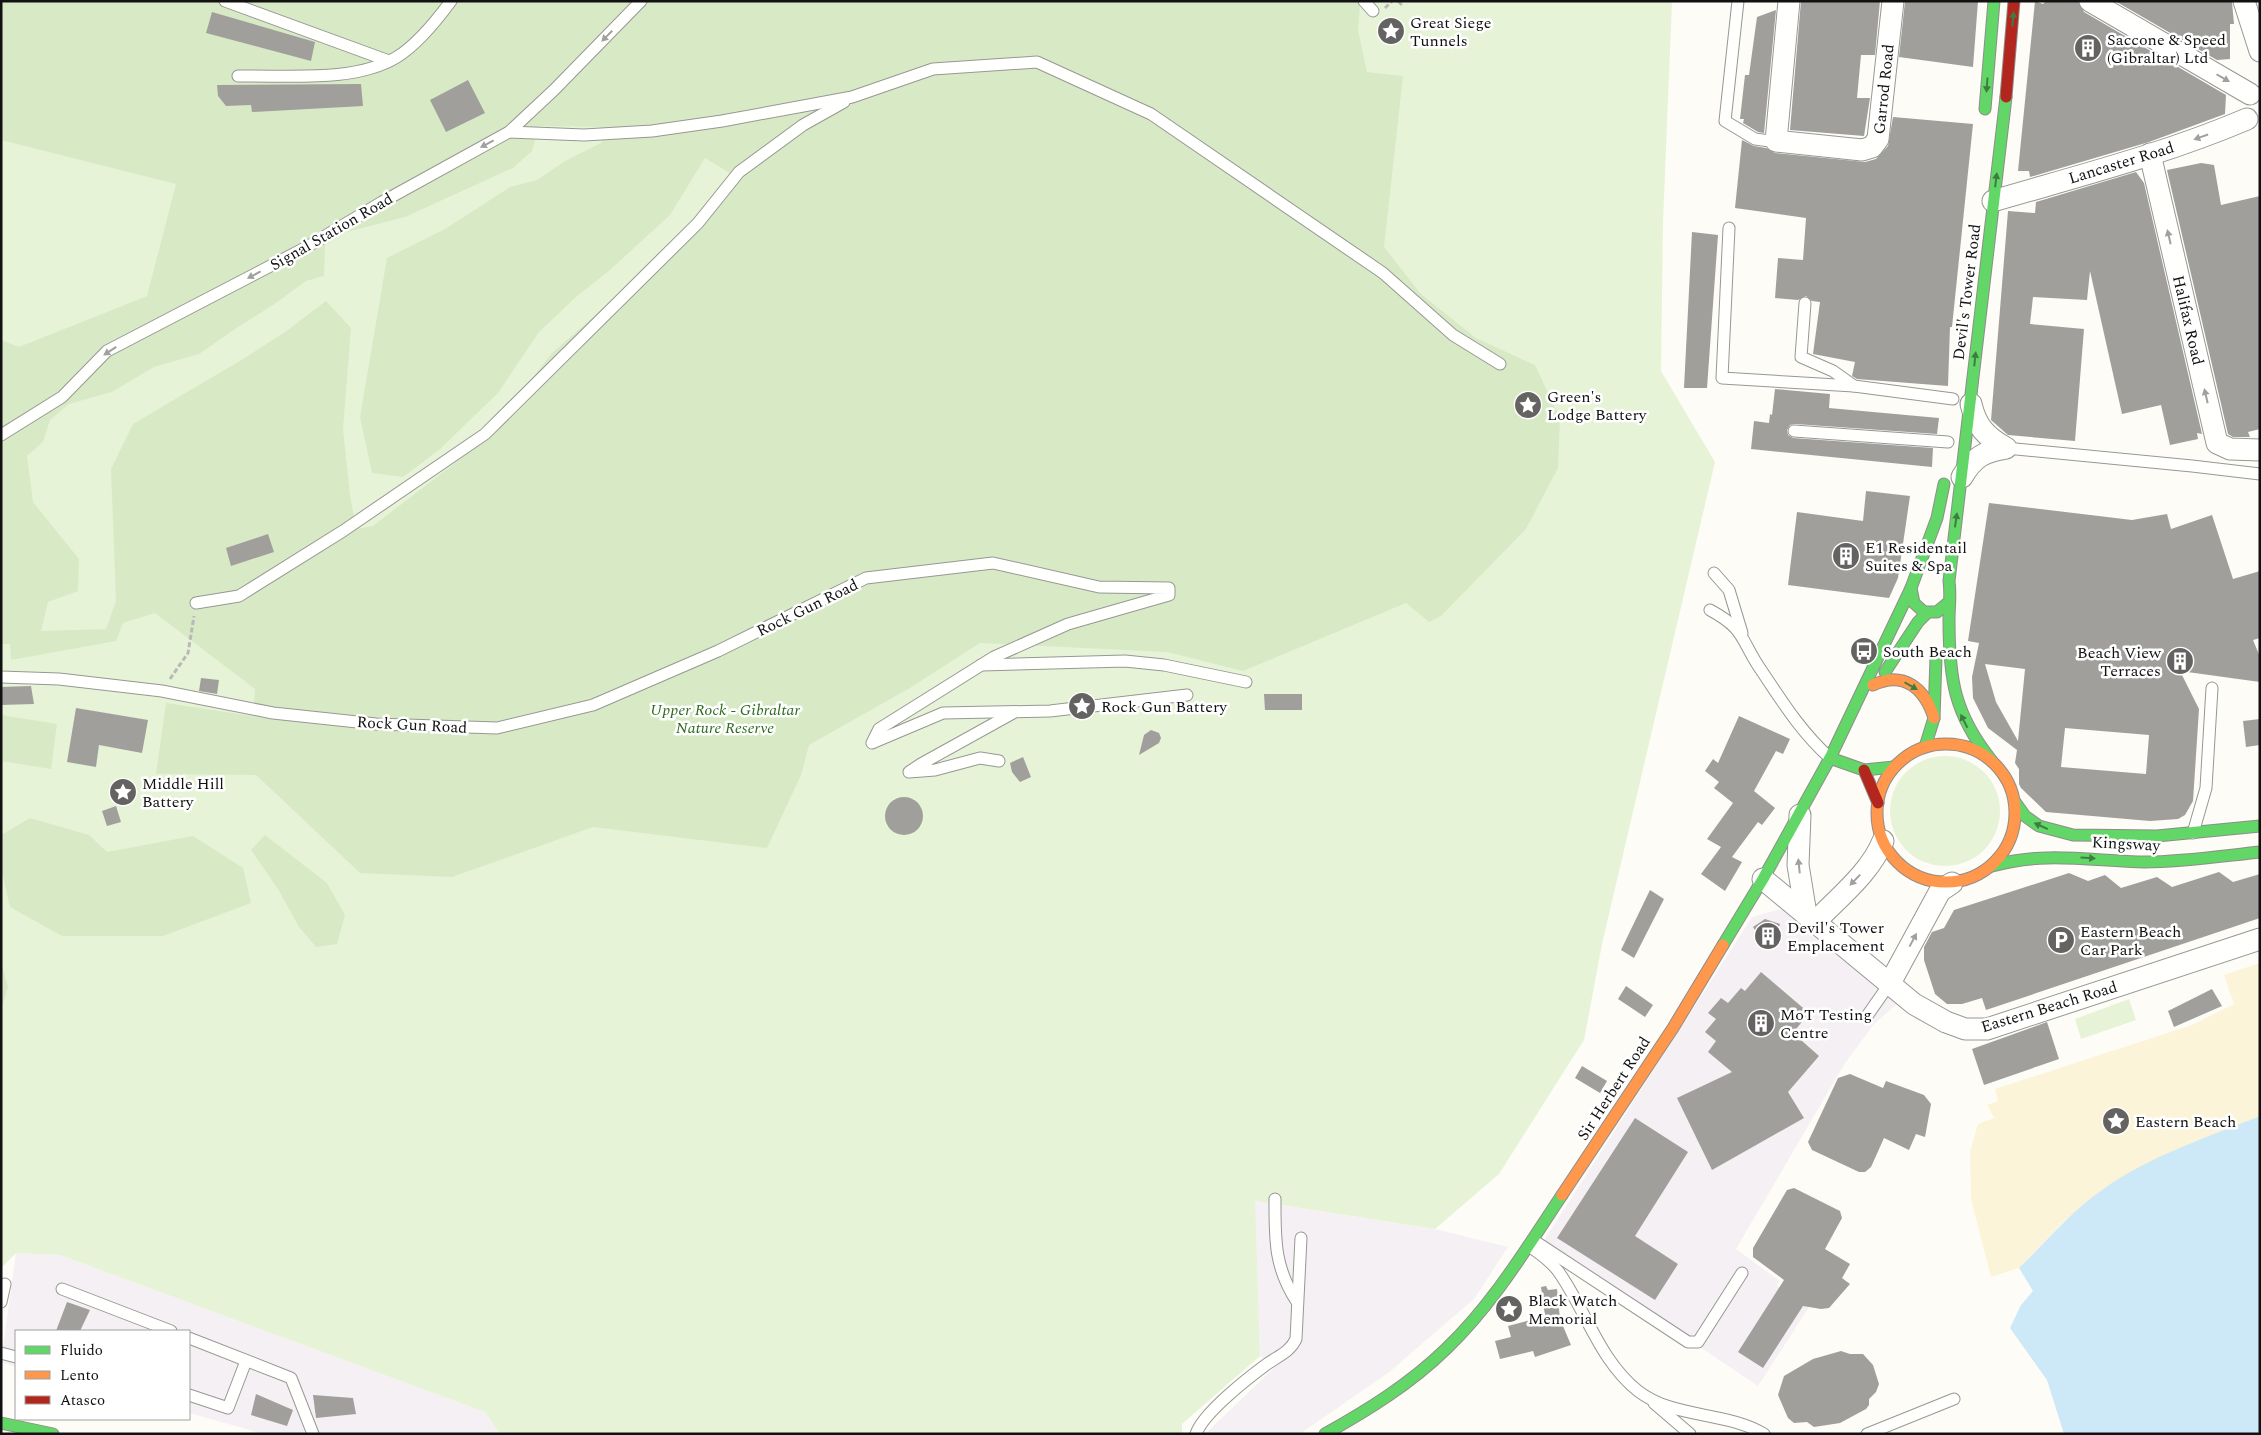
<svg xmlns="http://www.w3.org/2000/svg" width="2261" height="1435" viewBox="0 0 2261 1435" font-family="Spectral,serif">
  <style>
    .industrial { fill: #f5f0f3 }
    .green { fill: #e7f3d7 }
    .forest { fill: #d8eac5; fill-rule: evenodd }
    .sand { fill: #fcf4d9 }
    .water { fill: #cde8f7 }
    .building { fill: #a19f9c; fill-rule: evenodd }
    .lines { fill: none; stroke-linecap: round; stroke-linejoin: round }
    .lane-casing { stroke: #979795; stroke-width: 13 }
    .street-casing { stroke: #979795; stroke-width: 23 }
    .fast-casing { stroke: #8e8d8b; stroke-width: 13 }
    .slow-casing { stroke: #8e8d8b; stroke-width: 13 }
    .jam-casing { stroke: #8e8d8b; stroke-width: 13 }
    .path { stroke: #b9b9b8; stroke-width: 3; stroke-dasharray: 5 2.5; stroke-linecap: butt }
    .lane { stroke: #fffffe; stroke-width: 11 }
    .street { stroke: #fffffe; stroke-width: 21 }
    .fast { stroke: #63d668; stroke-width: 11 }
    .slow { stroke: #ff974d; stroke-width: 11 }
    .jam { stroke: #b3261e; stroke-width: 11 }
    .oneway { fill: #3e7d41 }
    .oneway2 { fill: #a0a09f }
    .labels { text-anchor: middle; stroke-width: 5; stroke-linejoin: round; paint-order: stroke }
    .poi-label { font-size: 16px; fill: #111; stroke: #fff; text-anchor: start }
    .street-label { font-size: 16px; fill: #111; stroke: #fff }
    .park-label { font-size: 16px; font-style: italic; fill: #2f6b1f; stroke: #fff }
  </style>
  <rect width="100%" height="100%" fill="#fdfcf7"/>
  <!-- industrial -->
  <g class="industrial">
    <path d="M1785 908 1897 1004 1874 1024 1845 1063 1736 1249 1780 1281 1777 1286 1809 1307 1758 1386 1543 1242 1752 917Z"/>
    <path d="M1254 1201 1435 1229 1508 1247 1474 1299 1388 1373 1301 1433 1205 1434 1277 1365 1260 1356Z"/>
    <path d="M16 1253 60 1255 485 1412 500 1434H264L189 1413V1331H16V1367L1 1362Z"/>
  </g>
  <!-- green -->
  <g class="green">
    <path d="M1 1H1672L1663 222 1661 371 1715 462 1602 944 1584 1040 1499 1174 1435 1229 1255 1201 1260 1356 1182 1424V1434H500L485 1412 60 1255 16 1253 1 1268Z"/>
    <circle cx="1945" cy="811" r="55"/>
    <path d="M2129 999 2136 1020 2081 1039 2075 1019Z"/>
  </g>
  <!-- forest -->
  <g class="forest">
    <path d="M1 1H1357L1360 5 1358 30 1367 72 1403 76 1384 247 1421 294 1476 338 1535 365 1560 418 1558 468 1526 529 1441 616 1429 622 1406 603 1243 671 1167 652 980 643 910 688 809 745 801 775 767 848 593 827 452 877 360 873 256 775 156 774 166 703 253 716 255 689 155 613 123 623 116 641 11 660 10 644H1V340L19 347 147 296 176 184 1 140ZM539 126 605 127 601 143 565 161 537 180 510 187 445 229 387 258 360 417 372 473 403 477 439 450 498 393 539 332 577 296 610 270 670 215 705 158 738 178 700 224 552 353 481 443 373 526 356 529 350 495 343 429 351 328 326 301 285 332 243 359 133 424 111 469 116 601 106 629 41 631 48 602 78 591 79 559 33 502 27 456 43 442 50 420 69 404 112 392 154 367 199 354 235 329 273 305 306 281 324 276 325 245 347 232 405 217 513 168 532 151Z"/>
    <path d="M1 715 57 724 51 769 1 761Z"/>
    <path d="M30 818 89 835 107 852 193 836 243 868 251 903 163 936H62L10 907 1 868V835Z"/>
    <path d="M265 835 327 883 345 915 337 944 316 947 299 927 278 889 251 850Z"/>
    <path d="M1 962 8 987 1 1010Z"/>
  </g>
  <!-- sand -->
  <path class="sand" d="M2260 963V1116L2202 1139 2102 1190 2064 1221 2019 1268 1991 1277 1971 1199 1970 1152 1978 1124 1994 1118 1987 1105 1998 1101 1995 1089 2192 1025 2234 1004 2224 975Z"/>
  <!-- water -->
  <path class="water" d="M2260 1116V1434H2064L2047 1380 2010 1328 2021 1305 2033 1291 2019 1268C2046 1242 2070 1212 2102 1190 2147 1157 2208 1137 2260 1116Z"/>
  <!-- building -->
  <g class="building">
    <path d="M1801 1H1880L1875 55H1861L1857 98H1870L1864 136 1790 130Z"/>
    <path d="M1905 1H1978L1973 67 1899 57Z"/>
    <path d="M2035 1 2043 4 2046 1H2078L2084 12 2226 95 2225 114 2149 142 2030 177 2029 171H2018Z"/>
    <path d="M2115 1 2232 2 2234 24H2230V59L2217 60Z"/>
    <path d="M1776 10 1764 133 1758 132 1743 123 1744 119H1740L1745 75H1749L1757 17Z"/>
    <path d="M212 12 315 42 311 61 206 33Z"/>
    <path d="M468 80 485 113 446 132 430 100Z"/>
    <path d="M361 84 363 106 252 112 251 105 226 106 218 96 217 85Z"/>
    <path d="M1893 117 1973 124 1952 327H1950L1948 386 1857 379 1852 376 1855 362 1813 354 1820 302 1812 301 1806 296 1798 300 1775 298 1778 258 1803 260 1806 218 1735 208 1742 140 1754 146 1766 148 1775 153 1865 162 1876 159 1888 146Z"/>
    <path d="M2201 163 2214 165 2221 205 2260 196V429L2248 432 2250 437H2233L2228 434 2167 170Z"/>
    <path d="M2136 172 2144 183 2202 434 2197 433 2198 439 2170 445 2161 405 2122 414 2090 271 2087 300 2033 297 2030 324 2084 329 2075 441 2008 435 1991 420 2008 211 2035 213 2036 202Z"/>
    <path d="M1692 232 1718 235 1707 388H1684Z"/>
    <path d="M1775 389 1830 394 1829 408 1939 418 1937 434 1795 424 1790 425 1787 430 1788 435 1793 438 1933 448 1932 467 1751 449 1754 421 1769 423 1770 414 1772 415Z"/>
    <path d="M1866 491 1910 496 1898 578 1889 598 1788 585 1797 512 1863 521Z"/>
    <path d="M1989 503 2132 520 2167 514 2171 529 2212 515 2233 579 2260 571V638L2253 640 2260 657V682L2180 671 2199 709 2193 801 2185 815 2178 819 2150 821 2046 812 2021 788 2019 784V769L2015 763 2017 750 1988 728 1973 698 1972 677 1979 643 1968 641ZM1985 664 2025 669 2018 741 1996 702ZM2065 728 2149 735 2146 774 2061 767Z"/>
    <path d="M268 534 274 552 231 566 226 548Z"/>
    <path d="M201 678 219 680 217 694 199 691Z"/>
    <path d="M31 686 34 704 1 705V687Z"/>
    <path d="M1264 694H1302V710H1265Z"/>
    <path d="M76 708 148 720 142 753 99 745 96 767 67 762Z"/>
    <path d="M1739 716 1790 739 1783 754 1776 751 1754 791 1775 808 1762 825 1758 822 1732 857 1742 862 1725 891 1701 874 1721 847 1707 839 1733 803 1714 788 1719 782 1705 771 1713 759 1718 763Z"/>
    <path d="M2260 719V745L2246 747 2243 721Z"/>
    <path d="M1151 730 1159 733 1161 738 1159 743 1139 755 1144 735Z"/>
    <path d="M1023 757 1031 777 1020 782 1012 772 1010 763Z"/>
    <circle cx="904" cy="816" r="19"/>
    <path d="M116 806 121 822 107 826 102 811Z"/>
    <path d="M2219 872 2233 882 2260 874V918L1986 1010 1982 998 1962 1004H1947L1935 994 1924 960V947L1932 932 1944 928 1954 910 2069 873 2088 881 2105 875 2121 888 2157 877 2172 887Z"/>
    <path d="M1650 890 1664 899 1634 958 1621 950Z"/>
    <path d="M1765 919 1780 924 1777 933 1780 939 1767 949 1753 927Z"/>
    <path d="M1761 972 1809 1013 1793 1033 1819 1056 1788 1092 1804 1118 1712 1170 1677 1098 1732 1072 1708 1052 1716 1041 1705 1032 1716 1019 1708 1013 1721 998 1728 1003 1741 988 1745 991Z"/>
    <path d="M1626 986 1653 1005 1645 1017 1618 999Z"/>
    <path d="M2212 989 2222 1006 2174 1027 2168 1011Z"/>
    <path d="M2047 1022 2059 1059 1984 1085 1972 1049Z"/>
    <path d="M1582 1066 1607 1081 1600 1093 1575 1078Z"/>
    <path d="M1850 1074 1883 1088 1886 1081 1924 1095 1931 1104 1925 1137 1916 1134 1909 1150 1884 1138 1871 1167 1865 1172H1859L1812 1150 1808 1142 1838 1078Z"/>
    <path d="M1635 1118 1688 1152 1635 1236 1678 1264 1655 1300 1557 1238Z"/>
    <path d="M1794 1188 1840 1211 1842 1218 1825 1249 1850 1264 1842 1278 1850 1284 1829 1308 1821 1309 1803 1306 1763 1368 1738 1352 1784 1280 1753 1257V1248L1787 1190Z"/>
    <path d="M1546 1286 1548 1290 1557 1289 1560 1319 1571 1345 1535 1357 1533 1351 1500 1359 1495 1341 1511 1337 1508 1326 1545 1316 1541 1287Z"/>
    <path d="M67 1302 90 1310 80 1331H56Z"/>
    <path d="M1841 1351 1850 1354H1863L1873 1365 1879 1384 1876 1392 1869 1399V1405L1866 1409 1840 1423 1814 1427 1807 1422 1794 1423 1788 1418 1778 1395 1784 1376 1813 1359Z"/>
    <path d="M256 1394 293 1410 287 1426 251 1415Z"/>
    <path d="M313 1395 353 1398 356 1414 316 1418Z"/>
  </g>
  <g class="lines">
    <!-- lane casing -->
    <g class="lane-casing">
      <g id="lane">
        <path d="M225 1 389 61"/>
        <path d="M1364 1 1373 11"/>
        <path d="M1738 1 1725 121 1755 139 1777 142"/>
        <path d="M238 76C288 75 354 83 397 57 418 44 437 20 451 1"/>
        <path d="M509 132 584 135 652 131 722 121 852 97 933 69 1037 62 1151 114 1383 273 1453 335 1500 364"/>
        <path d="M1729 228 1722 378 1854 386"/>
        <path d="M1805 303 1801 357 1833 371 1854 386 1953 399"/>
        <path d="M1794 431 1948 442"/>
        <path d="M1 435 62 397 107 351 305 248 382 202 509 132 554 90 641 1"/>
        <path d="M2006 448 2192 466 2260 474"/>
        <path d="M1714 573 1729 590 1742 633"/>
        <path d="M196 603 239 596 343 531 485 434 698 223 739 172 803 125 844 102"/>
        <path d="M1710 610C1745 629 1740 638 1759 667 1782 701 1800 731 1830 758"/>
        <path d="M981 665 1125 661 1164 665 1246 682"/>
        <path d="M1 677 59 679 162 691 273 713 376 724 497 728 593 705 718 651 866 578 993 563 1099 587 1169 588V595L1068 624 994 657 879 729 872 743 943 713 1050 711 1187 695"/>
        <path d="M999 761 980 758 935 770 909 772 921 764 1013 713"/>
        <path d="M2193 833 2206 788 2212 688"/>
        <path d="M1867 1016 1890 983"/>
        <path d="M1275 1199C1275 1239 1274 1267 1297 1302"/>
        <path d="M1533 1240 1688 1342H1698L1742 1273"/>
        <path d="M1529 1246C1539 1253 1550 1260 1558 1271 1586 1310 1599 1360 1638 1391 1674 1419 1726 1411 1764 1434"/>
        <path d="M62 1289 171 1331"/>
        <path d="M1 1302 5 1284"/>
        <path d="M189 1338 291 1378 313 1434"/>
        <path d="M1 1353 16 1357"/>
        <path d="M189 1395 228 1408 246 1361"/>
        <path d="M1654 1403 1690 1434"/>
        <path d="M1196 1434C1203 1413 1248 1378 1267 1364 1278 1356 1290 1352 1296 1339L1301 1238"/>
        <path d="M1867 1434 1954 1399"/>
      </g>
    </g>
    <!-- street casing -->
    <g class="street-casing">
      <g id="street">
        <path d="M1789 1 1776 141 1862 150 1872 147 1878 139 1893 1"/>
        <path d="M2090 1 2250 94"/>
        <path d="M2244 1 2260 51"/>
        <path d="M2150 154 2217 443 2230 449 2260 450"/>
        <path d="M1993 201C2078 176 2165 154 2247 119"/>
        <path d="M1962 477C1973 458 1984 451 2006 448 1986 437 1976 426 1971 404"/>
        <path d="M1800 815 1798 865 1806 914"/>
        <path d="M1763 879 1914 1004 1946 1022 1965 1029H1987L2260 939"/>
        <path d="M1815 922C1839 897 1870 873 1883 841"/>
        <path d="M1890 983 1940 891 1952 883"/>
      </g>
    </g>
    <!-- fast casing -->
    <g class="fast-casing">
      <g id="fast">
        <path d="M1985 109 1994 1"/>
        <path d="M1944 484 1937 518 1911 588 1914 603 1924 612H1937L1949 602"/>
        <path d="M1885 672 1918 622 1927 613"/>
        <path d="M1925 747 1934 718 1936 657"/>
        <path d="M1830 758 1864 770 1894 767"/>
        <path d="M1992 761C1954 714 1949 679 1949 620 1949 607 1951 594 1949 581L2006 97"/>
        <path d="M2015 802 2025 816 2039 826 2073 835 2157 836 2260 826"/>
        <path d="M1992 866C2045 851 2091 861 2145 862 2183 862 2222 856 2260 852"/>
        <path d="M1723 945 1763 879 1830 758 1911 588"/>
        <path d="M1 1423 53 1434"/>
        <path d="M1325 1434C1368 1410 1410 1384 1446 1349 1493 1304 1526 1249 1562 1195"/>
      </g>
    </g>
    <!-- slow casing -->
    <g class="slow-casing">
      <g id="slow">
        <path d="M1873 685C1904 670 1925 689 1934 718"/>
        <circle cx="1946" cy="813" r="69"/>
        <path d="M1562 1195 1673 1028 1723 945"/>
      </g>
    </g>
    <!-- jam casing -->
    <g class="jam-casing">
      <g id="jam">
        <path d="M2006 97 2014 1"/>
        <path d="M1864 770 1878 803"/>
      </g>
    </g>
    <!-- path -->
    <g class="path">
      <path d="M1398 1 1401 4 1403 1"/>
      <path d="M1385 8 1392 1"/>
      <path d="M170 679 188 653 194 616"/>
    </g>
    <!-- lane -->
    <use href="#lane" class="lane"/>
    <!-- street -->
    <use href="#street" class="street"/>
    <!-- fast -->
    <use href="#fast" class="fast"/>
    <!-- slow -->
    <use href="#slow" class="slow"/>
    <!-- jam -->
    <use href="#jam" class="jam"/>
  </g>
  <!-- one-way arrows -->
  <defs><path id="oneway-solid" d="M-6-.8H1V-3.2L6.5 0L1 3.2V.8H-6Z" transform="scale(1.25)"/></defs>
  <g class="oneway">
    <use href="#oneway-solid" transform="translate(2013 19) rotate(-85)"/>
    <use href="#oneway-solid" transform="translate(1987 85) rotate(94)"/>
    <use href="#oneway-solid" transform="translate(1996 180) rotate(-83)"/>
    <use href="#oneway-solid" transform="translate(1975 359) rotate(-84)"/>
    <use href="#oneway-solid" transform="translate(1956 520) rotate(-82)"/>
    <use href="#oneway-solid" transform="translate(1911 686) rotate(30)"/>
    <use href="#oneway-solid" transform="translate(1964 721) rotate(-117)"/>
    <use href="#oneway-solid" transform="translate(2041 826) rotate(-156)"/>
    <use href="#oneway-solid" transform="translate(2088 858) rotate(4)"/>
  </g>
  <g class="oneway2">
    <use href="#oneway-solid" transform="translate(607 36) rotate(135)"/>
    <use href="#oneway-solid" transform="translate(2223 78) rotate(30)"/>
    <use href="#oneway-solid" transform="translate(2201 137) rotate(161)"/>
    <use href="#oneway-solid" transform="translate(487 144) rotate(152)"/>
    <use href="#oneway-solid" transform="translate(2169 237) rotate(-103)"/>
    <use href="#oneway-solid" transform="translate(254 275) rotate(152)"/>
    <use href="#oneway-solid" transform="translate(110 351) rotate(147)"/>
    <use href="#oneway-solid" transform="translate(2206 396) rotate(-103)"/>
    <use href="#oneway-solid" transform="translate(1799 866) rotate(-96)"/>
    <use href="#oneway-solid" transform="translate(1855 880) rotate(134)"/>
    <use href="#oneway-solid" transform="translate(1913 940) rotate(-62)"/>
  </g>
  <!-- icons -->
  <defs>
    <g id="sight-disc" transform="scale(1.4375)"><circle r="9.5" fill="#646362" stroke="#fff"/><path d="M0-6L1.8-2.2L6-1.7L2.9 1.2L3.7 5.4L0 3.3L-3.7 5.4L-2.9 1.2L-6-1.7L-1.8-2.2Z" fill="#fff"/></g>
    <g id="building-disc" transform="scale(1.4375)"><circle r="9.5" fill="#646362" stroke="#fff"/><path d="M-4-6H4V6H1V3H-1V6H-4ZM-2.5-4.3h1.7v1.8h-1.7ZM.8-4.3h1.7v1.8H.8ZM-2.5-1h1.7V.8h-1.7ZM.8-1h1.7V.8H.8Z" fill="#fff"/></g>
    <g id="bus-disc" transform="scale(1.4375)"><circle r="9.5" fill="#646362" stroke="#fff"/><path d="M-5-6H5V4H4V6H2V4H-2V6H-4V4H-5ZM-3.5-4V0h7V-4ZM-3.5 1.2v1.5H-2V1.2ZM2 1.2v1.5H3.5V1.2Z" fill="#fff"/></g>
    <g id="parking-disc" transform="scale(1.4375)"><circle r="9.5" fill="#646362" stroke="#fff"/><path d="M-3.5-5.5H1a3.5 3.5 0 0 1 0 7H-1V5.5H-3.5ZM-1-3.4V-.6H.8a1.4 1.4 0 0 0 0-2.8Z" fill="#fff"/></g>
  </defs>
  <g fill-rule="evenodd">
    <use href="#sight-disc" x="1391" y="31"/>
    <use href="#building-disc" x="2088" y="48"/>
    <use href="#sight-disc" x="1528" y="405"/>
    <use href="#building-disc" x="1846" y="556"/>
    <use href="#bus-disc" x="1864" y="651"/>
    <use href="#building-disc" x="2180" y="661"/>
    <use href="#sight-disc" x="1082" y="706"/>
    <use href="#sight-disc" x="123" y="792"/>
    <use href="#building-disc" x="1768" y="936"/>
    <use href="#parking-disc" x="2061" y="940"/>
    <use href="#building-disc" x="1761" y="1023"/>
    <use href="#sight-disc" x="2116" y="1121"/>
    <use href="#sight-disc" x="1509" y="1309"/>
  </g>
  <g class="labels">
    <!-- poi labels -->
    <g class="poi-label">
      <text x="1410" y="28">Great Siege<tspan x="1410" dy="18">Tunnels</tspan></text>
      <text x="2107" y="45">Saccone &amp; Speed<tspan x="2107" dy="18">(Gibraltar) Ltd</tspan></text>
      <text x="1547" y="402">Green's<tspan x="1547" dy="18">Lodge Battery</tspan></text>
      <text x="1865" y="553">E1 Residentail<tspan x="1865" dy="18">Suites &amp; Spa</tspan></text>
      <text x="1883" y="657">South Beach</text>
      <text x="2161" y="658" text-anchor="end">Beach View<tspan x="2161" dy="18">Terraces</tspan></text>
      <text x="1101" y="712">Rock Gun Battery</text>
      <text x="142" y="789">Middle Hill<tspan x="142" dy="18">Battery</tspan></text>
      <text x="1787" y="933">Devil's Tower<tspan x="1787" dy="18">Emplacement</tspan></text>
      <text x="2080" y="937">Eastern Beach<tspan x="2080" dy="18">Car Park</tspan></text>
      <text x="1780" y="1020">MoT Testing<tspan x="1780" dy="18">Centre</tspan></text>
      <text x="2135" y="1127">Eastern Beach</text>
      <text x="1528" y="1306">Black Watch<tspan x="1528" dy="18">Memorial</tspan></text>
    </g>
    <!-- street labels -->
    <g class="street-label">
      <text transform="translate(1883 89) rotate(-84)" y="6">Garrod Road</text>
      <text transform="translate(2121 162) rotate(-17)" y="6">Lancaster Road</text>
      <text transform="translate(331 231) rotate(-30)" y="6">Signal Station Road</text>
      <text transform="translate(1966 292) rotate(-83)" y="6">Devil's Tower Road</text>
      <text transform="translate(2189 320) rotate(77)" y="6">Halifax Road</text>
      <text transform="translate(807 607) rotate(-26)" y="6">Rock Gun Road</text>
      <text transform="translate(412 724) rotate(3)" y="6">Rock Gun Road</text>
      <text transform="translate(2126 843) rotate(3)" y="6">Kingsway</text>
      <text transform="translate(2049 1006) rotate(-17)" y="6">Eastern Beach Road</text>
      <text transform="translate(1613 1088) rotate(-57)" y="6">Sir Herbert Road</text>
    </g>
    <!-- park labels -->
    <g class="park-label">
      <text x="725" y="715">Upper Rock - Gibraltar<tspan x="725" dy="18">Nature Reserve</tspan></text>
    </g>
  </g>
  <!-- border -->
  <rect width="2261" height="1435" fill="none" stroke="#111111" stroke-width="5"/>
  <!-- legend -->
  <rect x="15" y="1330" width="175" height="90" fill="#ffffff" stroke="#a0a0a0"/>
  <rect x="25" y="1346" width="25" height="8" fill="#63d668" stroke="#a0a0a0"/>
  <text x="60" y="1355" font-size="15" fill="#111111">Fluido</text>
  <rect x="25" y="1371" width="25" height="8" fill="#ff974d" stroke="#a0a0a0"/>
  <text x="60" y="1380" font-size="15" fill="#111111">Lento</text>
  <rect x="25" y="1396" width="25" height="8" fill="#b3261e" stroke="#a0a0a0"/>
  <text x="60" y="1405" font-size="15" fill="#111111">Atasco</text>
</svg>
